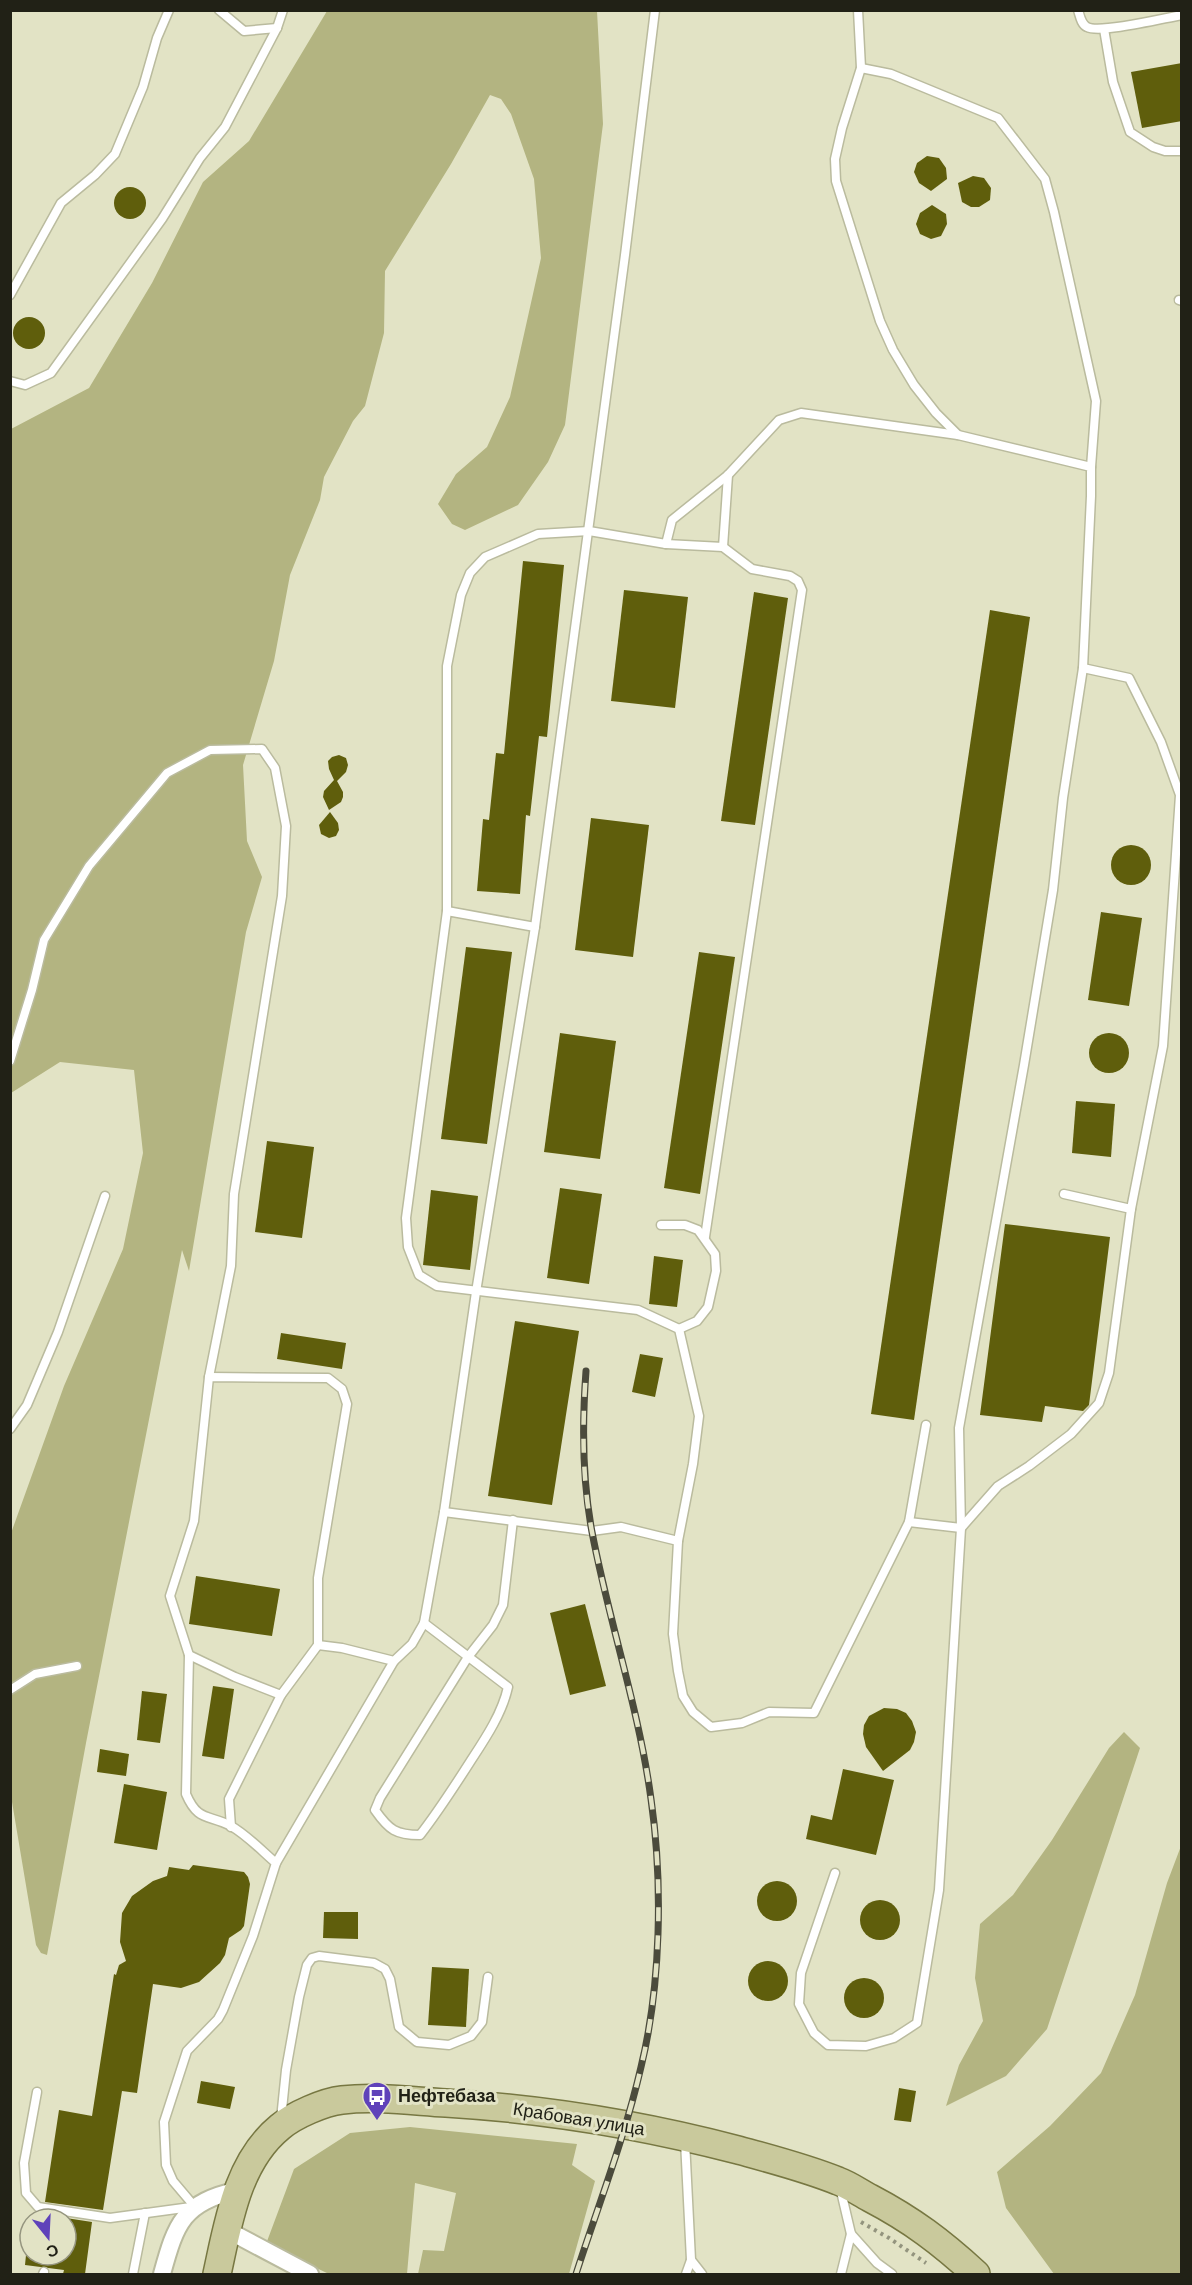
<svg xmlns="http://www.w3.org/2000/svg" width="1192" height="2285" viewBox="0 0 1192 2285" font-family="Barlow,sans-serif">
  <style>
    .green { fill: #b3b481 }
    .building { fill: #5f5e0c }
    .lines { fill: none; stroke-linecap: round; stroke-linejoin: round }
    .lane-casing { stroke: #babb9e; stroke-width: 11 }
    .street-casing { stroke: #babb9e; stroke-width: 20 }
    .primary-casing { stroke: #777742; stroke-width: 30 }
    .path { stroke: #93947e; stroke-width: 4; stroke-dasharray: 3 4.5; stroke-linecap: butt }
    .lane { stroke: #fff; stroke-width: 8 }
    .street { stroke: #fff; stroke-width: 16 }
    .primary { stroke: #c9c99c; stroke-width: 27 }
    .rail-casing { stroke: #4b4b3c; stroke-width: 7 }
    .rail { stroke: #e2e3c5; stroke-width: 4.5; stroke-dasharray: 14; stroke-linecap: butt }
    .labels { text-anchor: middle; stroke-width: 6; stroke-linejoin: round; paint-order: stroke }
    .poi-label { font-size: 18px; font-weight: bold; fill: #212116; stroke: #e2e3c5; text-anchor: start }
    .street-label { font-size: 18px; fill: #212116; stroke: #e2e3c5 }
  </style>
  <rect width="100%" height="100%" fill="#e2e3c5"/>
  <!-- green -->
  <g class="green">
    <path d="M327 11H597L603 124 565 425 548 462 518 505 465 530 452 524 438 504 456 474 487 447 510 397 541 258 534 179 511 114 501 99 490 95 451 164 385 271 384 333 365 406 353 421 324 477 320 500 290 575 274 661 243 765 247 841 262 877 246 932 189 1271 182 1250 86 1743 47 1955 41 1953 36 1945 11 1796V1694L35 1673 11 1687 10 1536 64 1386 123 1249 143 1153 134 1070 60 1062 11 1093V429L89 388 152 283 203 182 249 141Z"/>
    <path d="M1124 1732 1140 1748 1047 2029 1006 2076 946 2106 959 2065 983 2021 975 1978 980 1924 1013 1895 1052 1840 1109 1748Z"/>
    <path d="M1181 1846V2274H1054L1006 2208 997 2172 1050 2126 1101 2073 1135 1995 1167 1883Z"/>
    <path d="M410 2127 577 2144 572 2165 595 2181 569 2274H418L423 2250 444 2251 456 2193 415 2183 407 2274H329L266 2244 294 2169 350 2133Z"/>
  </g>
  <!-- building -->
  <g class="building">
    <path d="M1182 63V121L1142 128 1131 72Z"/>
    <path d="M927 156 939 158 946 168 947 179 931 191 919 183 914 172 917 163Z"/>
    <path d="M973 176 984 178 991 188 990 200 979 207H971L962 202 958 183Z"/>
    <circle cx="130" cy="203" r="16"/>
    <path d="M932 205 946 214 947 224 941 236 931 239 920 234 916 224 920 213Z"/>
    <circle cx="29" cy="333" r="16"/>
    <path d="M523 561 564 565 547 737 539 736 530 816 526 815 520 894 477 891 483 819 489 820 496 753 504 754Z"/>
    <path d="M624 590 688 597 675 708 611 701Z"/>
    <path d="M754 592 788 598 755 825 721 821Z"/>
    <path d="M990 610 1030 617 914 1420 871 1414Z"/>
    <path d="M339 755 346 758 348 765 346 772 337 781 343 792V797L341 802 329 810 323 797 324 791 334 780 329 769 328 761 332 757Z"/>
    <path d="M330 812 338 823 339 830 336 836 329 838 321 834 319 825Z"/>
    <path d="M591 818 649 825 633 957 575 950Z"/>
    <circle cx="1131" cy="865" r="20"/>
    <path d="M1101 912 1142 918 1129 1006 1088 1000Z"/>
    <path d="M466 947 512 952 487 1144 441 1139Z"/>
    <path d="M699 952 735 957 700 1194 664 1188Z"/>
    <circle cx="1109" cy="1053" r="20"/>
    <path d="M560 1033 616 1041 600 1159 544 1152Z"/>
    <path d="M1076 1101 1115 1104 1111 1157 1072 1153Z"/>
    <path d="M267 1141 314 1147 302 1238 255 1232Z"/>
    <path d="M560 1188 602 1194 589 1284 547 1278Z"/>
    <path d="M431 1190 478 1196 470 1270 423 1265Z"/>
    <path d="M1005 1224 1110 1237 1089 1405 1083 1411 1045 1406 1042 1422 980 1415Z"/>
    <path d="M654 1256 683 1260 677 1307 649 1304Z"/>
    <path d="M515 1321 579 1331 552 1505 488 1496Z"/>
    <path d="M281 1333 346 1343 342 1369 277 1359Z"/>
    <path d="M640 1354 663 1358 655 1397 632 1392Z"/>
    <path d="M196 1576 280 1589 272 1636 189 1624Z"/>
    <path d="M585 1604 606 1686 570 1695 550 1613Z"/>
    <path d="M213 1686 234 1689 224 1759 202 1756Z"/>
    <path d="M142 1691 167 1694 160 1743 137 1740Z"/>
    <path d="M884 1708 897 1709 906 1713 912 1721 916 1732 914 1742 910 1750 883 1771 866 1747 863 1734 864 1725 869 1716Z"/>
    <path d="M100 1749 129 1754 126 1776 97 1772Z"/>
    <path d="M843 1769 894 1780 876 1855 806 1839 811 1815 832 1820Z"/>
    <path d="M124 1784 167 1792 157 1850 114 1843Z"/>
    <path d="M193 1865 244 1872 248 1877 250 1884 244 1926 241 1930 229 1938 225 1955 220 1963 199 1982 181 1988 153 1984 137 2093 122 2091 103 2210 45 2202 59 2110 92 2116 114 1974 116 1975 119 1965 126 1961 120 1942 122 1913 132 1896 153 1881 167 1876 169 1867 189 1870Z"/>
    <circle cx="777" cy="1901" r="20"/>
    <circle cx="880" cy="1920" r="20"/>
    <path d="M324 1912H358V1939L323 1938Z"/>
    <circle cx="768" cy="1981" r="20"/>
    <path d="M432 1967 469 1969 466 2027 428 2025Z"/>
    <circle cx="864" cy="1998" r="20"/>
    <path d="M201 2081 235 2087 230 2109 197 2103Z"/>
    <path d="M899 2088 916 2091 911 2122 894 2120Z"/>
    <path d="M66 2218 92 2222 85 2274H63L64 2270 25 2265 26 2255H66Z"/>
  </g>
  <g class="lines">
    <!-- lane casing -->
    <g class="lane-casing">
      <g id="lane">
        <path d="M219 10 244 31 277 28"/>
        <path d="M1078 10C1080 16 1081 24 1087 27 1100 34 1164 18 1182 15"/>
        <path d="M1104 29 1113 82 1130 132 1153 147 1165 151H1182"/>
        <path d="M861 68 891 74 998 118 1045 179 1054 212 1096 401 1091 467"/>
        <path d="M10 295 61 203 95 175 115 154 143 87 157 38 169 10"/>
        <path d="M1179 300 1182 301"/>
        <path d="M10 381 25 385 51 373 162 219 200 158 225 127 277 28 283 10"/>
        <path d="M666 544 672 520 728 475 779 420 801 413 958 435"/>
        <path d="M723 547 728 475"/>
        <path d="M1083 668 1129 678 1161 742 1180 795 1163 1046 1131 1209"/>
        <path d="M447 911V666L461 595 470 573 485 557 538 534 589 531 666 544 723 547 752 569 790 576 798 581 802 590 705 1237"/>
        <path d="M535 927 447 911 406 1218 408 1247 419 1275 437 1286 638 1310 679 1329 699 1416 693 1464 678 1541"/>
        <path d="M10 1061 32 990 44 940 89 866 167 773 210 750 262 749 275 768 286 826 282 896 234 1194 231 1266 209 1377"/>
        <path d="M661 1225H685L698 1230 715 1254 716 1271 708 1307 697 1321 679 1329"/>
        <path d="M209 1377 328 1378 342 1389 347 1404 318 1578V1645L281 1695 235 1677 189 1655 170 1596 194 1521Z"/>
        <path d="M10 1429 27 1405 58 1332 105 1196"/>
        <path d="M444 1512 592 1531 621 1527 678 1541 673 1634 678 1671 683 1696 693 1712 711 1727 742 1723 769 1712 814 1713 909 1522 926 1425"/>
        <path d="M909 1522 961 1528 998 1486 1029 1466 1071 1434 1099 1403 1109 1373 1131 1209 1064 1194"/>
        <path d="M424 1623 508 1687C502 1714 485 1739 470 1762 454 1787 438 1812 420 1835 396 1835 389 1830 375 1810L380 1798 468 1657 493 1625 503 1605 513 1520"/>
        <path d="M318 1645 342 1648 394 1661 412 1644 424 1623 444 1512 476 1292 535 927 625 255 655 10"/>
        <path d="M189 1655 186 1794C198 1822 208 1814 231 1826 247 1835 262 1851 276 1863L253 1936 223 2010 218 2019 187 2051 164 2122 166 2165 173 2181 195 2207"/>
        <path d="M10 1690 35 1674 77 1666"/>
        <path d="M231 1827 229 1799 281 1695"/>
        <path d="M276 1863 394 1661"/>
        <path d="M835 1873 801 1973 799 2004 814 2033 828 2045 866 2046 894 2038 917 2023 939 1890 961 1528 959 1428 1024 1065 1053 890 1063 798 1083 668 1091 496V467L958 435 936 413 914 385 893 350 880 321 836 181 835 159 842 128 861 68 858 10"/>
        <path d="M37 2092 24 2163 26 2193 38 2207 110 2218 191 2207"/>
        <path d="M281 2119 286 2070 299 1997 307 1965 312 1958 319 1956 374 1963 385 1969 390 1979 399 2027 417 2042 449 2045 471 2036 482 2022 488 1977"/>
        <path d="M685 2141 691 2260 702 2274"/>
        <path d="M840 2187 851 2234 877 2263 892 2274"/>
        <path d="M43 2274 44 2272"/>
        <path d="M133 2274 145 2213"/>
        <path d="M686 2274 691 2260"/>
        <path d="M841 2274 851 2234"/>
      </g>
    </g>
    <!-- street casing -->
    <g class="street-casing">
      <g id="street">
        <path d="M227 2230 310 2274"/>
        <path d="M162 2274C176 2223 183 2202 239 2190"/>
      </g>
    </g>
    <!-- primary casing -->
    <g class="primary-casing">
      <path id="primary" d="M217 2274C228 2224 237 2162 280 2127 294 2115 324 2102 342 2100 376 2096 412 2101 446 2103 544 2109 643 2125 738 2150 771 2159 806 2168 838 2181 849 2185 859 2192 870 2198 912 2220 941 2242 976 2274"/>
    </g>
    <!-- path -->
    <path class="path" d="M861 2222 889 2238 926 2263"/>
    <!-- lane -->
    <use href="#lane" class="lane"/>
    <!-- street -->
    <use href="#street" class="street"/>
    <!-- primary -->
    <use href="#primary" class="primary"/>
    <!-- rail casing -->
    <g class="rail-casing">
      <path id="rail" d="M576 2274C598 2206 625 2137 641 2067 661 1985 663 1883 651 1799 639 1709 609 1622 592 1532 582 1479 582 1425 586 1371"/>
    </g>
    <!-- rail -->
    <use href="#rail" class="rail"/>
  </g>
  <!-- icons -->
  <defs>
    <g id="bus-pin" transform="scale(1.5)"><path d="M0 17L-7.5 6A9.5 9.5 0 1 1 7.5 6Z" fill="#5f42ba" stroke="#e2e3c5"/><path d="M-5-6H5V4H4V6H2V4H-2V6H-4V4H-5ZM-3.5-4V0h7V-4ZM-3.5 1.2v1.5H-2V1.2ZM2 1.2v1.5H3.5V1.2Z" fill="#fff"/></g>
  </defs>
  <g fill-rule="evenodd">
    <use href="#bus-pin" x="377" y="2096"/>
  </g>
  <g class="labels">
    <!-- poi labels -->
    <g class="poi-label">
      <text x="398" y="2102">Нефтебаза</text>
    </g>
    <!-- street labels -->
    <g class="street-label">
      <text transform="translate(579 2119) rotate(9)" y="6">Крабовая улица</text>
    </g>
  </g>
  <!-- border -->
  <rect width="1192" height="2285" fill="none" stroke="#212116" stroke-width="24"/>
  <!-- north arrow -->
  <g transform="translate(48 2237) rotate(162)"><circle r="28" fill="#e2e3c5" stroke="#95957f" stroke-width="1.5"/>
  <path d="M0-4.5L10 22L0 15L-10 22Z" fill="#5f42ba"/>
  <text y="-9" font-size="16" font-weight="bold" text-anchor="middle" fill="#212116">С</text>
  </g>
</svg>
